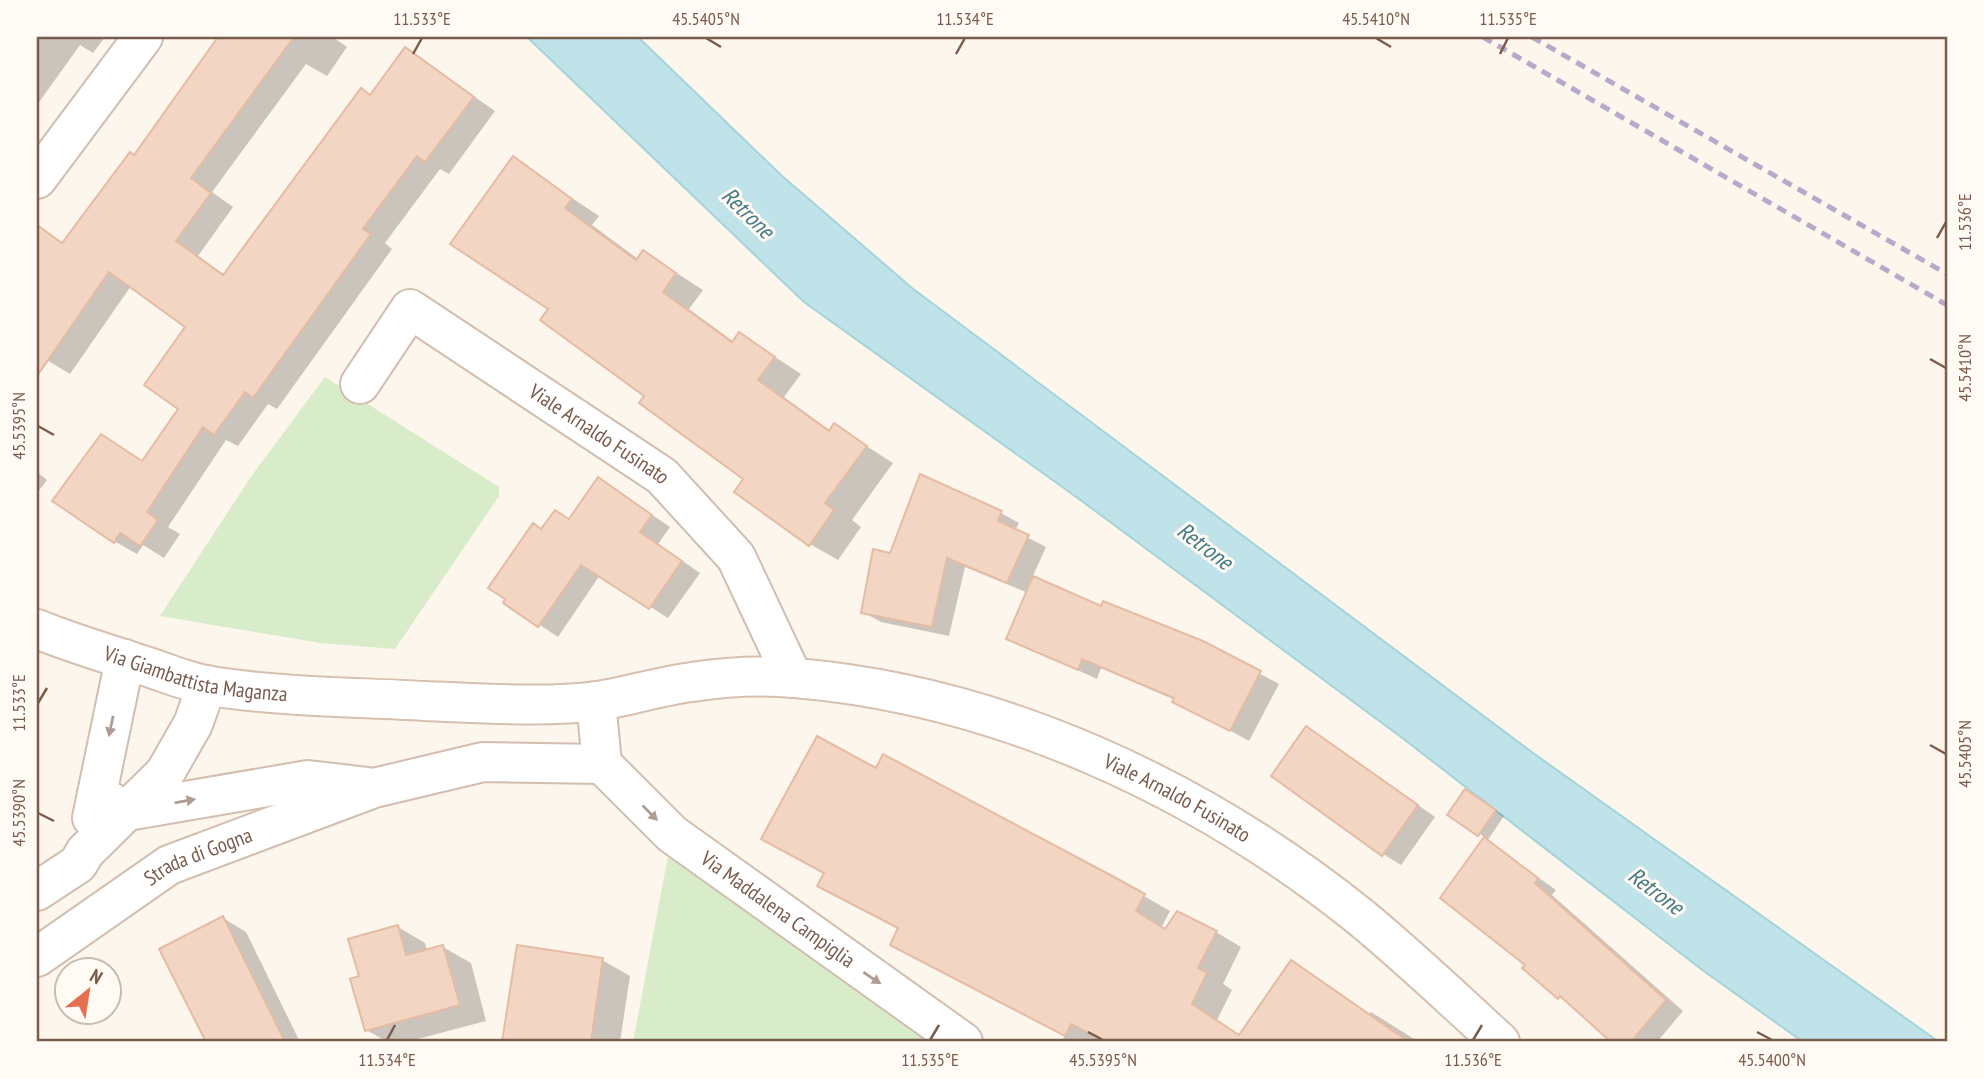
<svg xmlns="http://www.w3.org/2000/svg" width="1984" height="1079" viewBox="0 0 1984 1079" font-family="'PT Sans Narrow',sans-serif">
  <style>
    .green { fill: #d8ecc9 }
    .water { fill: #bfe3e8; stroke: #a5d3da; stroke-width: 2 }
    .shadow { fill: #0003 }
    .building { fill: #f3d5c3; stroke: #e6bba3; stroke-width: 2 }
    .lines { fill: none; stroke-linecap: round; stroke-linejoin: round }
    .street-casing { stroke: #d1beb0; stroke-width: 42 }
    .secondary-casing { stroke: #d6c0b0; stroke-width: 42 }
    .street { stroke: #fff; stroke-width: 38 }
    .secondary { stroke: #fff; stroke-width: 38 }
    .rail { stroke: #b9a8c9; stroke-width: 5; stroke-dasharray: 10 7; stroke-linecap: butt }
    .oneway { fill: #af9d94 }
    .ticks { fill: none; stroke: #7a5c4d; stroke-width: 2.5 }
    .labels { text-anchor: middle; stroke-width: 6; stroke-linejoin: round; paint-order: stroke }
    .street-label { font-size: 21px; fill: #7a5c4d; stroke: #fffaf3 }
    .water-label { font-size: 23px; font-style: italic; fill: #437c86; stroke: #fffaf3 }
    .neatline { fill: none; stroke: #7a5c4d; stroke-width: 2.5 }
    .ticks-label { font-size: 18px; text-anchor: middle; fill: #7a5c4d }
  </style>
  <rect width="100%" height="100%" fill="#fdf6ec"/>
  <!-- green -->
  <g class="green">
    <path d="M325 377 499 487V496L395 649 320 643 160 616 250 478Z"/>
    <path d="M672 834 963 1042H633Z"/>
  </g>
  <!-- water -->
  <path class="water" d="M527 37H638L781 175 912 288 1533 753 1939 1042H1803L1701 969 1401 737 1079 499 804 302Z"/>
  <!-- shadow -->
  <g class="shadow">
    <path d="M37 37H105L93 53 80 45 37 105Z"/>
    <path d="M220 37H333L347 47 327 76 306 64 212 192 233 207 198 256 225 275 406 49 495 111 449 174 440 169 385 243 392 249 277 409 268 404 238 446 226 440 168 527 180 534 164 558 143 545 137 554 114 541 102 436 144 462 180 408 188 327 131 286 70 374 37 354V249L47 234 63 244 134 156Z"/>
    <path d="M513 159 599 216 592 225 638 259 644 252 703 290 689 309 734 342 740 334 801 374 784 397 831 431 835 426 893 463 852 520 861 527 838 560 810 544 746 479 646 396 550 308Z"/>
    <path d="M37 472 47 480 37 493Z"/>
    <path d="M599 479 670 527 658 544 700 573 668 618 600 575 558 637 505 602 542 531 570 521Z"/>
    <path d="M1001 513 1019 523 1015 531 1046 547 1032 578 1102 608 1203 643 1279 684 1249 741 1175 700 1101 668 1097 679 1008 638 1028 593 965 567 949 636 881 622 863 612 891 555Z"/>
    <path d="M1324 739 1435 817 1401 865 1383 854Z"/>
    <path d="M877 771 1116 880 1170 911 1161 928 1165 930 1216 932 1241 947 1223 984 1232 990 1206 1042 1195 1038 1193 1042H1060L1065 1036 900 928Z"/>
    <path d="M1475 796 1504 816 1487 841 1556 890 1552 895 1683 1011 1657 1042H1613L1573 1005 1559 997 1527 965 1443 898 1486 838 1450 815Z"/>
    <path d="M223 918 246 932 300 1042H208L162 950Z"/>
    <path d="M398 927 425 943 427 951 443 947 471 963 486 1021 406 1042H388L366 1030 361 978Z"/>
    <path d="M602 960 630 976 620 1042 504 1041Z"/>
    <path d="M1291 962 1369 1014 1371 1012 1419 1042H1236Z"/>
  </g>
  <!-- building -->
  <g class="building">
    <path d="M218 37H294L191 178 211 193 176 241 223 275 361 88 370 95 405 47 474 97 425 162 417 156 363 229 371 234 253 398 245 392 214 435 203 427 147 512 158 520 140 546 120 533 114 543 52 501 101 434 142 461 178 409 144 385 185 327 109 272 37 376V225L62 243 130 152 134 155Z"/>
    <path d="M513 156 572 199 565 208 636 260 643 250 676 273 663 292 732 342 739 332 775 357 758 380 829 431 834 423 867 446 825 503 834 510 809 546 734 492 743 479 639 403 644 396 540 320 548 309 450 244Z"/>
    <path d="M920 474 1002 511 998 521 1029 535 1007 583 947 558 932 627 861 613 873 549 890 553Z"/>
    <path d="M598 477 652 515 640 532 682 561 649 609 581 565 538 627 503 603 505 599 488 588 533 523 541 529 555 510 569 519Z"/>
    <path d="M1033 576 1101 606 1103 601 1203 641 1261 671 1230 731 1172 702 1174 698 1082 659 1078 670 1006 639Z"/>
    <path d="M1306 726 1418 805 1382 856 1271 776Z"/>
    <path d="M817 736 876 768 883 754 1116 878 1145 894 1136 911 1165 929 1177 911 1217 931 1198 968 1207 973 1192 1004 1239 1035 1291 960 1409 1042H1107L1071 1024 1065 1036 890 945 898 928 817 886 824 873 761 839Z"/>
    <path d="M1465 789 1496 810 1478 836 1447 815Z"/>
    <path d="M1484 837 1538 878 1535 883 1666 1000 1631 1042H1611L1560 996 1558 999 1522 968 1525 965 1440 898Z"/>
    <path d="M223 916 285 1042H206L159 949Z"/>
    <path d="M398 925 406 955 443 945 460 1005 365 1031 350 979 359 976 348 939Z"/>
    <path d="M517 945 603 958 591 1042H502Z"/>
  </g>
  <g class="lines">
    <!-- street casing -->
    <g class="street-casing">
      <g id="street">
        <path d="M37 179 143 37"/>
        <path id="s1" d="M360 384 410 309 662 476 736 557 793 678"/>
        <path id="s2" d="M602 764 672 834 963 1042"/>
        <path d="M97 794 127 811 308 780 368 787"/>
        <path d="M92 818 125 659"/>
        <path d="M37 891 78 864 85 852 165 773 193 724 207 685"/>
        <path id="s3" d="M37 957 169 865 374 788 483 762 602 764 596 701"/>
      </g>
    </g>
    <!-- secondary casing -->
    <g class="secondary-casing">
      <g id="secondary">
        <path id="s4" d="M37 629C71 643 106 653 142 665 164 672 187 682 210 686 281 697 353 697 424 701 479 703 543 708 598 701 630 696 660 686 692 682 724 677 763 675 795 678 1000 695 1199 788 1358 915 1407 955 1453 999 1500 1042"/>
      </g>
    </g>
    <!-- street -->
    <use href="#street" class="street"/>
    <!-- secondary -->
    <use href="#secondary" class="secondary"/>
    <!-- rail -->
    <g class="rail">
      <path d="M1483 37 1947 305"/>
      <path d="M1532 37 1947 274"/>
    </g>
  </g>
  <!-- one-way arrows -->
  <defs><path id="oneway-solid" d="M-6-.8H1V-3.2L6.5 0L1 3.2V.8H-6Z" transform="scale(1.75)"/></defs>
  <g class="oneway">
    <use href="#oneway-solid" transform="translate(111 726) rotate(102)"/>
    <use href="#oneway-solid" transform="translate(185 801) rotate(-10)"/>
    <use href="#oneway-solid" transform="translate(650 813) rotate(45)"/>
    <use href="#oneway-solid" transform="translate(872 978) rotate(34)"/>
  </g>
  <!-- ticks -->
  <path class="ticks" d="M706 38 721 47M1376 38 1391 47M413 54 422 38M956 54 965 38M1500 54 1508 38M1937 238 1946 222M1930 359 1946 368M38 426 54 435M38 703 47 688M1930 745 1946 754M38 813 54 821M1088 1032 1103 1040M1757 1032 1772 1040M387 1040 395 1025M930 1040 939 1025M1473 1040 1482 1025"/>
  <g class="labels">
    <!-- street labels -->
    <g class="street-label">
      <text dy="7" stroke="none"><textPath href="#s1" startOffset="317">Viale Arnaldo Fusinato</textPath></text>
      <text dy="7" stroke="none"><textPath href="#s4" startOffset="166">Via Giambattista Maganza</textPath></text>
      <text dy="7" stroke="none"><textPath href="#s4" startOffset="1174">Viale Arnaldo Fusinato</textPath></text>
      <text dy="7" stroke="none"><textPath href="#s3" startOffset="191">Strada di Gogna</textPath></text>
      <text dy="7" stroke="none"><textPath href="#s2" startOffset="229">Via Maddalena Campiglia</textPath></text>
    </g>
    <!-- water labels -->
    <g class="water-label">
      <text transform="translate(748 213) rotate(44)" y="8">Retrone</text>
      <text transform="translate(1205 546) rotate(37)" y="8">Retrone</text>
      <text transform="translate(1656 891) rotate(37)" y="8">Retrone</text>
    </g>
  </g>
  <!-- border -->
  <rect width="1984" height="1079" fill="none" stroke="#fffaf3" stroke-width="77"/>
  <!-- north arrow -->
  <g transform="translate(88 991) rotate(30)"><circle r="33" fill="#fffaf3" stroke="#cabbb1" stroke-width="2"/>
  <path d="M0-5L12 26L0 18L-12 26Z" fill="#e76f51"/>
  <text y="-10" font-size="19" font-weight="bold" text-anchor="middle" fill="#7a5c4d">N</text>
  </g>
  <rect x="38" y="38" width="1908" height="1002" class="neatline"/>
  <g class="ticks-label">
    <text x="422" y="25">11.533°E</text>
    <text x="706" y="25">45.5405°N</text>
    <text x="965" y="25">11.534°E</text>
    <text x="1376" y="25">45.5410°N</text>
    <text x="1508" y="25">11.535°E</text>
    <text transform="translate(1965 222) rotate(-90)" y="6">11.536°E</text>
    <text transform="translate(1965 368) rotate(-90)" y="6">45.5410°N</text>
    <text transform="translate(19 426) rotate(-90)" y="6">45.5395°N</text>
    <text transform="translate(19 703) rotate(-90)" y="6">11.533°E</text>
    <text transform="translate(1965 754) rotate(-90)" y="6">45.5405°N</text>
    <text transform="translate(19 813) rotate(-90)" y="6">45.5390°N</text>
    <text x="387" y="1066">11.534°E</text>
    <text x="930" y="1066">11.535°E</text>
    <text x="1103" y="1066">45.5395°N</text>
    <text x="1473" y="1066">11.536°E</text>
    <text x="1772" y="1066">45.5400°N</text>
  </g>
</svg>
